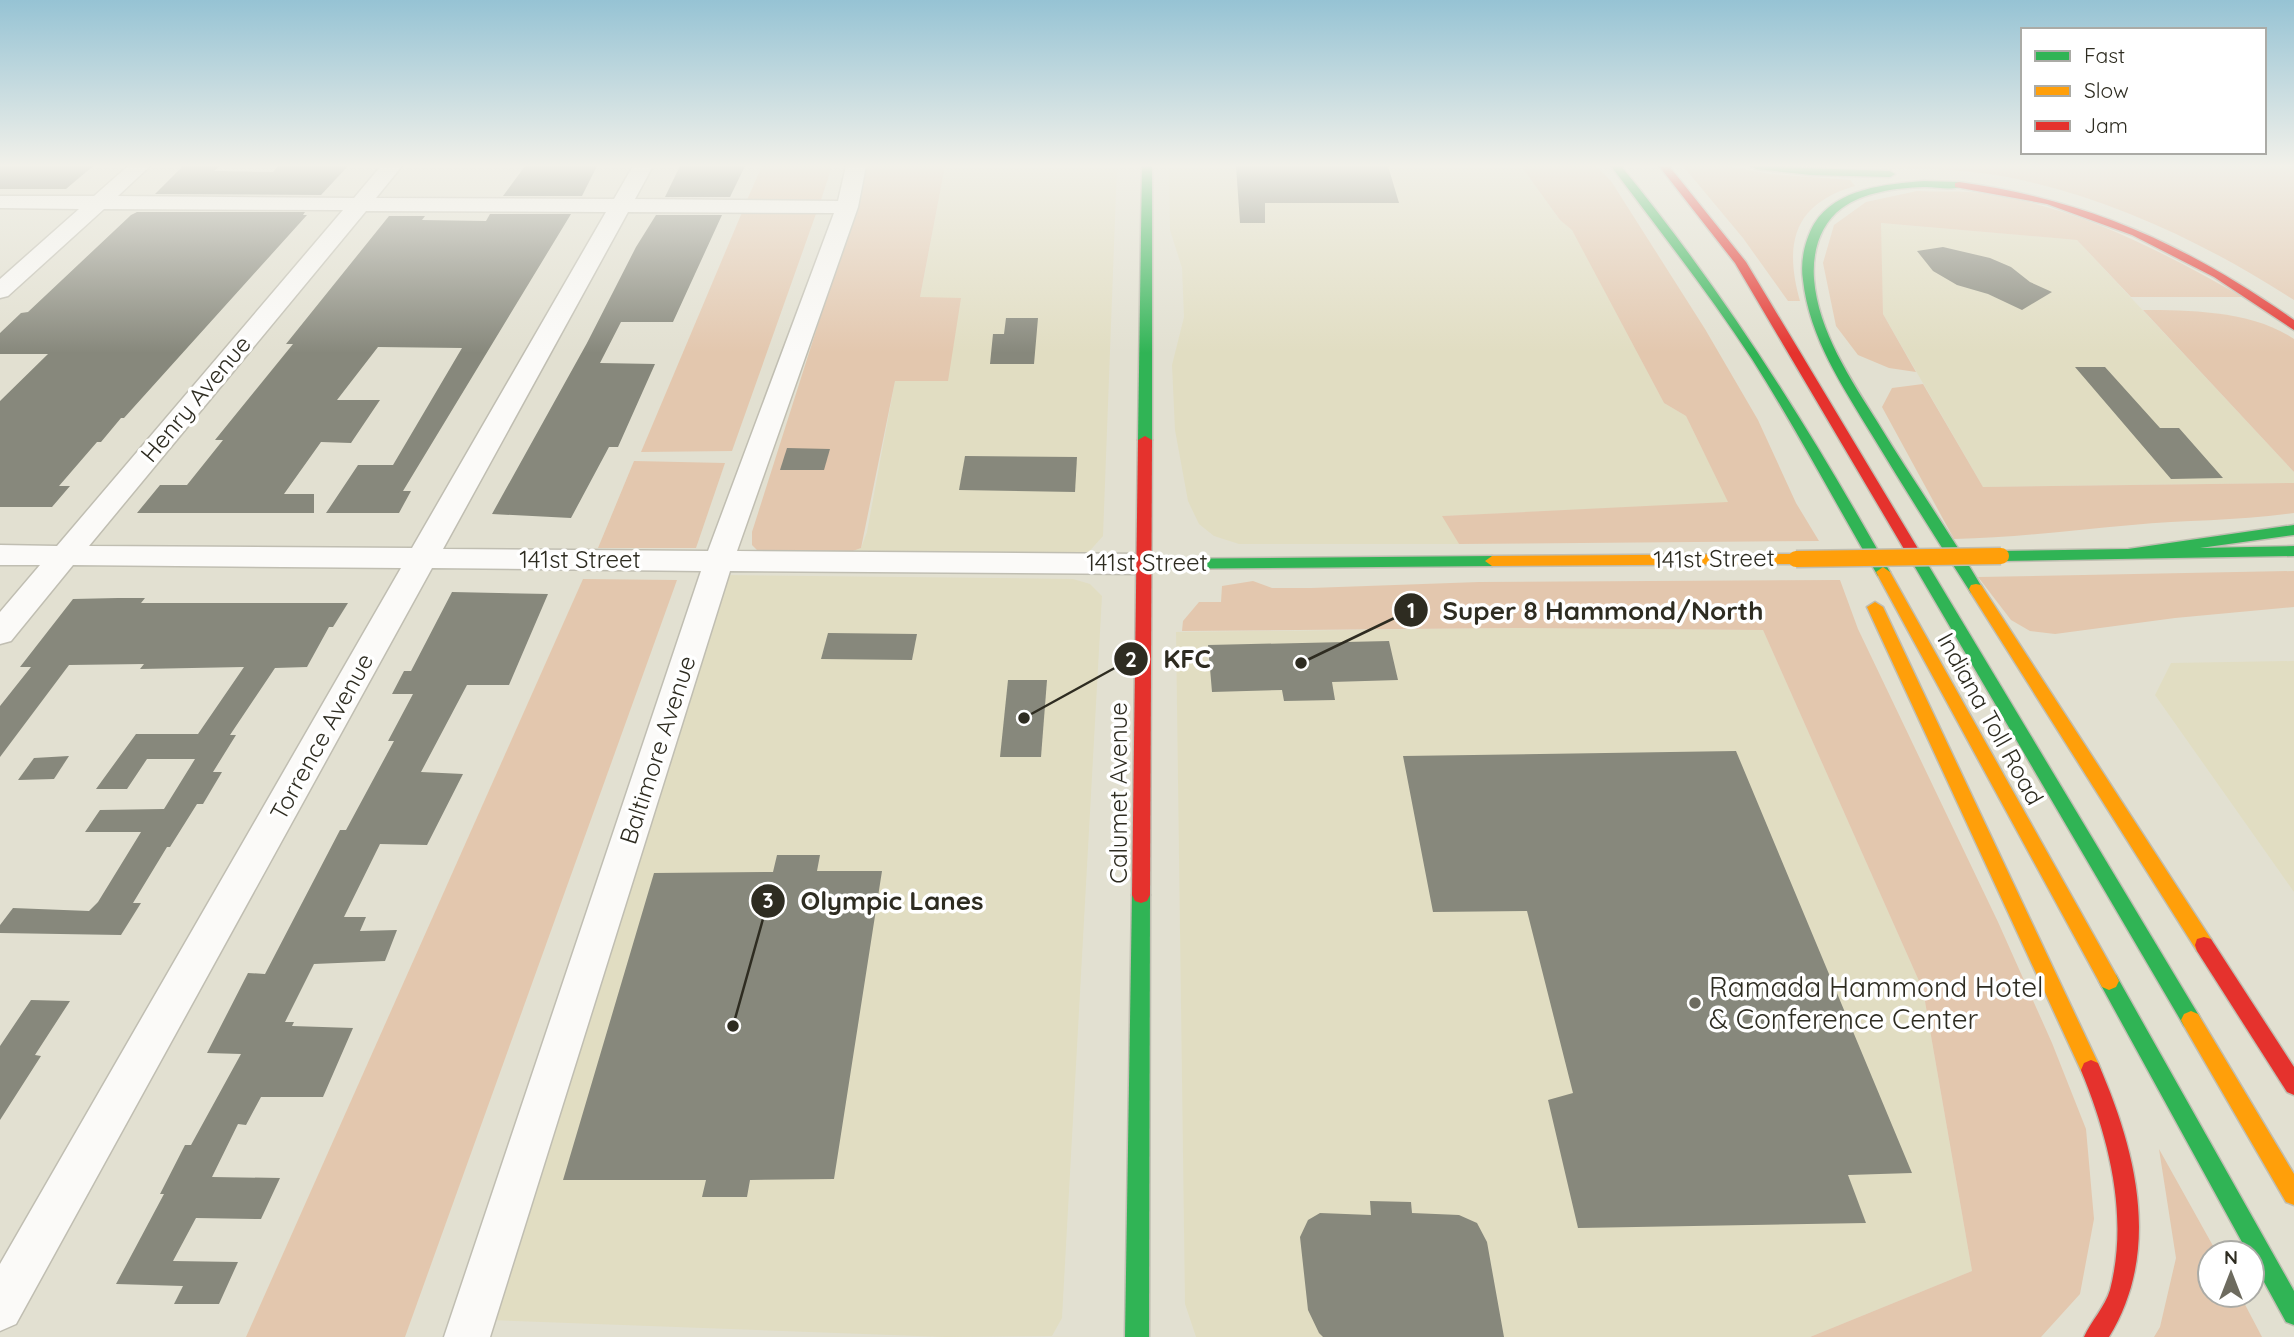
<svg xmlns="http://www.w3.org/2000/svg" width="2294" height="1337" viewBox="0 0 2294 1337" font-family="Quicksand,sans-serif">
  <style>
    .built { fill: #e1ddc2 }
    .green { fill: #e3c7ae }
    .building { fill: #87887c }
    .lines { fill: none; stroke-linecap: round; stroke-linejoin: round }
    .street-casing { stroke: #c0beb2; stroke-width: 3 }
    .fast-casing { stroke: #c0beb2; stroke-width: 3 }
    .slow-casing { stroke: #c0beb2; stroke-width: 3 }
    .jam-casing { stroke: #c0beb2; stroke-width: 3 }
    .street { fill: #fbfaf8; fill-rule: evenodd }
    .fast { fill: #30b455; fill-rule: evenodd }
    .slow { fill: #ff9f0a; fill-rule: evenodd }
    .jam { fill: #e5322d; fill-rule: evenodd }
    .slow-bridge-casing { stroke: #c0beb2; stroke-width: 19; stroke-linecap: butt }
    .slow-bridge { stroke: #ff9f0a; stroke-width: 16 }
    .poi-dot { fill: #6d6b5f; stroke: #fff; stroke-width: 2.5 }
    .labels { text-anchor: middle; stroke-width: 7; stroke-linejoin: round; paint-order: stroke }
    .street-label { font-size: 24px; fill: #2e2c21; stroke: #fff }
    .near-poi-label { font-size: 28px; fill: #2e2c21; stroke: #fff; text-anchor: start }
    .leader { fill: none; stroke: #2e2c21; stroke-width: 2.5 }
    .callout-dot { fill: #2e2c21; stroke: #fff; stroke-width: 2.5 }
    .mark-label { font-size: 21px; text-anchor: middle; font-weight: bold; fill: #fff }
    .callout-label { font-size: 26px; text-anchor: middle; font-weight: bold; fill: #2e2c21; stroke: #fff; stroke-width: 7; stroke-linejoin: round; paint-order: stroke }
  </style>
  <rect width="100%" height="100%" fill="#e2e0d1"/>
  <!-- built -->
  <g class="built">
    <path d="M945 166H1117L1103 536 1086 555 850 552 861 548 867 532 895 381H948L920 297Z"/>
    <path d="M1169 166H1521L1560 220 1572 229 1664 403 1686 416 1729 503 1443 516 1459 544H1239L1214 536 1199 524 1188 501 1175 430 1172 365 1184 317 1182 268 1170 230Z"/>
    <path d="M1880 223 2077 240 2294 472V483L1983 487 1883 314Z"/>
    <path d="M723 575 1073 579 1090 584 1102 596 1062 1318 1052 1336 945 1337 491 1320Z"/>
    <path d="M1512 628 1763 630 1923 990 1972 1271 1810 1337H1196L1185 1304 1176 632Z"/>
    <path d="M2294 661V892L2155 695 2171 663Z"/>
  </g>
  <!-- green -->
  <g class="green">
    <path d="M762 166H832L821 200H747Z"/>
    <path d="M865 166H945L920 297 961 298 948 381H895L861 548 850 552H759L752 545V532L857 202Z"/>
    <path d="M1521 166H1596L1611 181 1705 329 1758 420 1796 503 1819 541 1459 544 1442 516 1728 502 1686 416 1664 403 1572 230 1560 220Z"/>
    <path d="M1683 166H1726L1770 174 1850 180 1855 186C1793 204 1784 244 1800 301H1788L1743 238Z"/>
    <path d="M1822 166H2294V300C2207 244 2110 197 2007 177 1947 166 1884 168 1822 166Z"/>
    <path d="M1917 191C1935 192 1953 191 1971 192 2070 202 2157 249 2243 297H2131L2077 240 1881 223 1883 314 1916 372 1889 368 1858 355 1836 326 1823 263 1834 225 1866 202Z"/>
    <path d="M743 210 817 211 732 451 641 452Z"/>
    <path d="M2143 310C2190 310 2253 311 2294 339V472Z"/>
    <path d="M1923 384 1983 487 2294 483V513C2240 521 2186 520 2132 525 2072 530 2014 538 1954 539L1882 407 1892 388Z"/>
    <path d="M634 461 725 463 696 548H598Z"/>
    <path d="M2294 571V607L2175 618 2055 634 2030 631 2011 620 1978 577Z"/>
    <path d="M583 579 677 580 405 1337H246Z"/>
    <path d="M1840 580 1858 629 1998 922 2052 1043 2086 1129 2094 1219 2080 1294 2041 1337H1810L1972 1271 1923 990 1763 630 1512 628 1182 631 1183 621 1199 602H1221L1222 586 1253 581 1272 588H1311L1479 582Z"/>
    <path d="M2159 1149 2217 1253H2210V1295H2240L2262 1337H2154L2160 1327 2176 1258Z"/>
  </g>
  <!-- building -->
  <g class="building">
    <path d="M0 166H93L66 189H0Z"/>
    <path d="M183 166H220L214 171 273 172 278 166H348L321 195 155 194Z"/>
    <path d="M525 166H597L582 196H503Z"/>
    <path d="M680 166H745L730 197H665Z"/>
    <path d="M1236 166H1388L1399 203H1265V223H1240Z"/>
    <path d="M137 212H305L303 215H307L124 418H121L101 442H97L59 486H70L52 507H0V401L48 354H0V333L21 313 28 312 131 215Z"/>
    <path d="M490 214H571L403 491H411L399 513H326L358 465H393L462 348 378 347 337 400H380L351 443 321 442 284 494H314V513H137L160 485H187L223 440H215L293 344H286L389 216H425L422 220 486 221Z"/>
    <path d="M656 215H722L673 322H621L600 363 655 364 618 447H609L571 518 492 514 587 343 636 247Z"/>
    <path d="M1943 247 1990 258 2011 267 2030 282 2052 292 2022 310 1988 294 1957 285 1933 271 1917 251Z"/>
    <path d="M1006 318H1038L1034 364H990L993 334H1004Z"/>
    <path d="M2075 367H2105L2160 428H2179L2223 478 2171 479Z"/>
    <path d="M787 448 830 449 824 470H780Z"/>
    <path d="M965 456 1077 457 1075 492 959 490Z"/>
    <path d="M452 592 548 594 509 685H467L421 772 463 774 427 845 380 844 344 917H366L360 931 397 930 385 961 314 964 285 1022H294L292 1026 353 1028 323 1097H261L246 1125 238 1124 212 1177 280 1178 261 1219 196 1218 173 1261 238 1262 219 1304H174L183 1286 116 1284 164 1194H160L185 1145H191L241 1054 207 1053 248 973 265 974 340 830H346L394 741H388L413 694H392L404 671H411Z"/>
    <path d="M118 598H145L141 603H348L333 627H329L307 667 275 668 230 735H236L213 772H222L203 804H197L170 847H167L133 903H141L121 935 0 933V925L13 908 89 911 98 902 141 832H85L100 810 164 809 195 759H147L127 789H96L136 734H198L244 667 140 669 144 664 69 665 0 757V706L31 667H20L73 599Z"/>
    <path d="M828 633 917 634 912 660 821 659Z"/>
    <path d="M1389 641 1398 680 1332 682 1335 700 1284 701 1282 690 1212 692 1208 645Z"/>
    <path d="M1008 680H1047L1041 757H1000Z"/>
    <path d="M1736 751 1912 1173 1848 1175 1866 1223 1578 1228 1548 1100 1573 1093 1527 911 1433 912 1403 756Z"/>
    <path d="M69 756 54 779 18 780 34 758Z"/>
    <path d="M777 855H820L817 871H882L834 1179 750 1180 747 1197H702L706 1180H563L654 873 773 872Z"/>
    <path d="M31 1000 70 1001 35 1055 41 1056 0 1120V1046Z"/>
    <path d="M1370 1201 1411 1202 1412 1213 1459 1215 1477 1223 1487 1242 1504 1337H1323L1319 1333 1308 1310 1300 1237 1308 1220 1320 1213 1371 1215Z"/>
  </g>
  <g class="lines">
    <!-- street casing -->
    <g class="street-casing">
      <path id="street" d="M128 166H150L118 196 354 198 381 166H402L376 198 614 199 633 166H653L635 199 838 201 846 166H866L858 207 737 551 1144 554 1154 557 1159 564 1154 571 1144 574 730 571 490 1337H444L701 571 432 568 16 1324 0 1331V1264L401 568 73 565 11 641 0 644V612L40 565H0V545L57 546 343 210 104 209 8 296 0 298V279L79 209 0 208V196H94ZM366 211 606 212 412 548 89 546ZM628 212 834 213 708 551 443 549Z"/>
    </g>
    <!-- fast casing -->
    <g class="fast-casing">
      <g id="fast">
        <path d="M1142 166H1152V440L1145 444 1138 440Z"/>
        <path d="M1611 166H1621C1725 293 1810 429 1890 572L1888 576H1878C1836 504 1797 430 1752 359 1708 292 1659 230 1611 166Z"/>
        <path d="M1751 166 1890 171 1895 174 1890 177 1811 175 1756 169Z"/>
        <path d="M1924 181 1959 182 1964 185C1954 192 1935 186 1923 187 1896 188 1864 192 1842 208 1820 224 1812 252 1814 279 1818 331 1851 380 1878 423 1912 479 1950 533 1983 589L1976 594 1971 593C1937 540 1904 488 1872 435 1843 387 1809 337 1803 280 1800 261 1805 240 1814 224 1836 188 1887 184 1924 181Z"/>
        <path d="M2294 525V535L2200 548 2294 546V556L2001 561 1994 556 2001 551 2128 549Z"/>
        <path d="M1492 556 1499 561 1492 566 1144 569 1137 564 1144 559Z"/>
        <path d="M1919 557 1924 558 2198 1014 2201 1020 2198 1026 2191 1029 2184 1026 1912 562Z"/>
        <path d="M1141 887 1147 889 1150 895 1149 1337H1125L1132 895 1135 889Z"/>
        <path d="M2109 972 2116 975 2294 1291V1325L2286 1322 2252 1260V1253H2248L2102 987 2099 981 2102 975Z"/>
      </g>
    </g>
    <!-- slow casing -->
    <g class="slow-casing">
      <g id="slow">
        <path d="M1796 554 1803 559 1796 564 1492 566 1485 561 1492 556Z"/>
        <path d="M1883 567 1890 572 2116 975 2119 981 2116 987 2109 990 2102 987 1876 572Z"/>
        <path d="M1976 584 1981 585 2211 939 2213 945 2211 951 2204 953 2197 951 1971 593 1969 589 1971 585Z"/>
        <path d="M1875 602 1883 607 2098 1063 2101 1070 2098 1077 2091 1080 2084 1077 1867 607Z"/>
        <path d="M2191 1011 2198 1014 2294 1174V1205L2286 1202 2184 1026 2181 1020 2184 1014Z"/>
      </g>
    </g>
    <!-- jam casing -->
    <g class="jam-casing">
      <g id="jam">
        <path d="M1659 166H1669L1746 262 1926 562 1924 566H1914L1735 263Z"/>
        <path d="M1959 182C2089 200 2187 245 2294 320V330L2214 277 2132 235 2047 204 1955 187V183Z"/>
        <path d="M1145 436 1152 440 1150 895 1147 901 1141 903 1135 901 1132 895 1138 440Z"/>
        <path d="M2204 937 2211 939 2294 1067V1095L2287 1092 2197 951 2195 945 2197 939Z"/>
        <path d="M2091 1060 2098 1063C2136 1150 2162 1251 2109 1337H2084C2091 1321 2105 1307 2110 1290 2129 1216 2109 1139 2081 1070L2084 1063Z"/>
      </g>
    </g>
    <!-- street -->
    <use href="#street" class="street"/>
    <!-- fast -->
    <use href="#fast" class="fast"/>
    <!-- slow -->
    <use href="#slow" class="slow"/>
    <!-- jam -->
    <use href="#jam" class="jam"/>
    <!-- slow-bridge casing -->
    <g class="slow-bridge-casing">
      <path id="slow-bridge" d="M1796 559 2001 556"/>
    </g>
    <!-- slow-bridge -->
    <use href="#slow-bridge" class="slow-bridge"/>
  </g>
  <!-- sky -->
  <linearGradient id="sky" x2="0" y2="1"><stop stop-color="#96c3d4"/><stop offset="0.47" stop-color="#f2f1ea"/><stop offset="1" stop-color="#f2f1ea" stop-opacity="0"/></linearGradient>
  <rect width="2294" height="353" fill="url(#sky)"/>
  <!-- markers -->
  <circle class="poi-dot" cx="1695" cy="1003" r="7"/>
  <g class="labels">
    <!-- street labels -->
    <g class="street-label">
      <text transform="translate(196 399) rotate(-50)" y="8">Henry Avenue</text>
      <text transform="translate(1714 559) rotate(-1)" y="8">141st Street</text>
      <text x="580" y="568">141st Street</text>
      <text x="1147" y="571">141st Street</text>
      <text transform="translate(1990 719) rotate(61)" y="8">Indiana Toll Road</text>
      <text transform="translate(322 737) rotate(-61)" y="8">Torrence Avenue</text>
      <text transform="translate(658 750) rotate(-72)" y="8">Baltimore Avenue</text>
      <text transform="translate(1119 793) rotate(-90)" y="8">Calumet Avenue</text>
    </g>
    <!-- near-poi labels -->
    <g class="near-poi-label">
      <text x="1709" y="997">Ramada Hammond Hotel<tspan x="1709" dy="32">&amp; Conference Center</tspan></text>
    </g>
  </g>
  <!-- callouts -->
  <path class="leader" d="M1301 663L1411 610M1024 718L1131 659M733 1026L768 901"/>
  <g class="callout-dot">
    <circle cx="1301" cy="663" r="7"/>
    <circle cx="1024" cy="718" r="7"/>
    <circle cx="733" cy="1026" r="7"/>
    <circle cx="1411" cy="610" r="18"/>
    <circle cx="1131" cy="659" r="18"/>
    <circle cx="768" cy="901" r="18"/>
  </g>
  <g class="mark-label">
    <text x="1411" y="618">1</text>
    <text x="1131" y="667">2</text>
    <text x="768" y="908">3</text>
  </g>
  <g class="callout-label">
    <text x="1603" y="620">Super 8 Hammond/North</text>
    <text x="1187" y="668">KFC</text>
    <text x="892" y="910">Olympic Lanes</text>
  </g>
  <!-- legend -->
  <rect x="2021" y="28" width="245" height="126" fill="#ffffff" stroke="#ababa6" stroke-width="2"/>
  <rect x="2035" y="51" width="35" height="10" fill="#30b455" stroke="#ababa6" stroke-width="2"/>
  <text x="2084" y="63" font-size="21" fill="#2e2c21">Fast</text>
  <rect x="2035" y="86" width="35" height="10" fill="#ff9f0a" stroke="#ababa6" stroke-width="2"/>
  <text x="2084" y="98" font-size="21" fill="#2e2c21">Slow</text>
  <rect x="2035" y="121" width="35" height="10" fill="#e5322d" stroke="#ababa6" stroke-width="2"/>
  <text x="2084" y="133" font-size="21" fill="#2e2c21">Jam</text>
  <!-- north arrow -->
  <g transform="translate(2231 1274)"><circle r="33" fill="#ffffff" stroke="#ababa6" stroke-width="2"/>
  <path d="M0-5L12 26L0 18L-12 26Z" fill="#6d6b5f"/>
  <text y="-10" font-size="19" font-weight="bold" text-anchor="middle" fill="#2e2c21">N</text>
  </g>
</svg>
